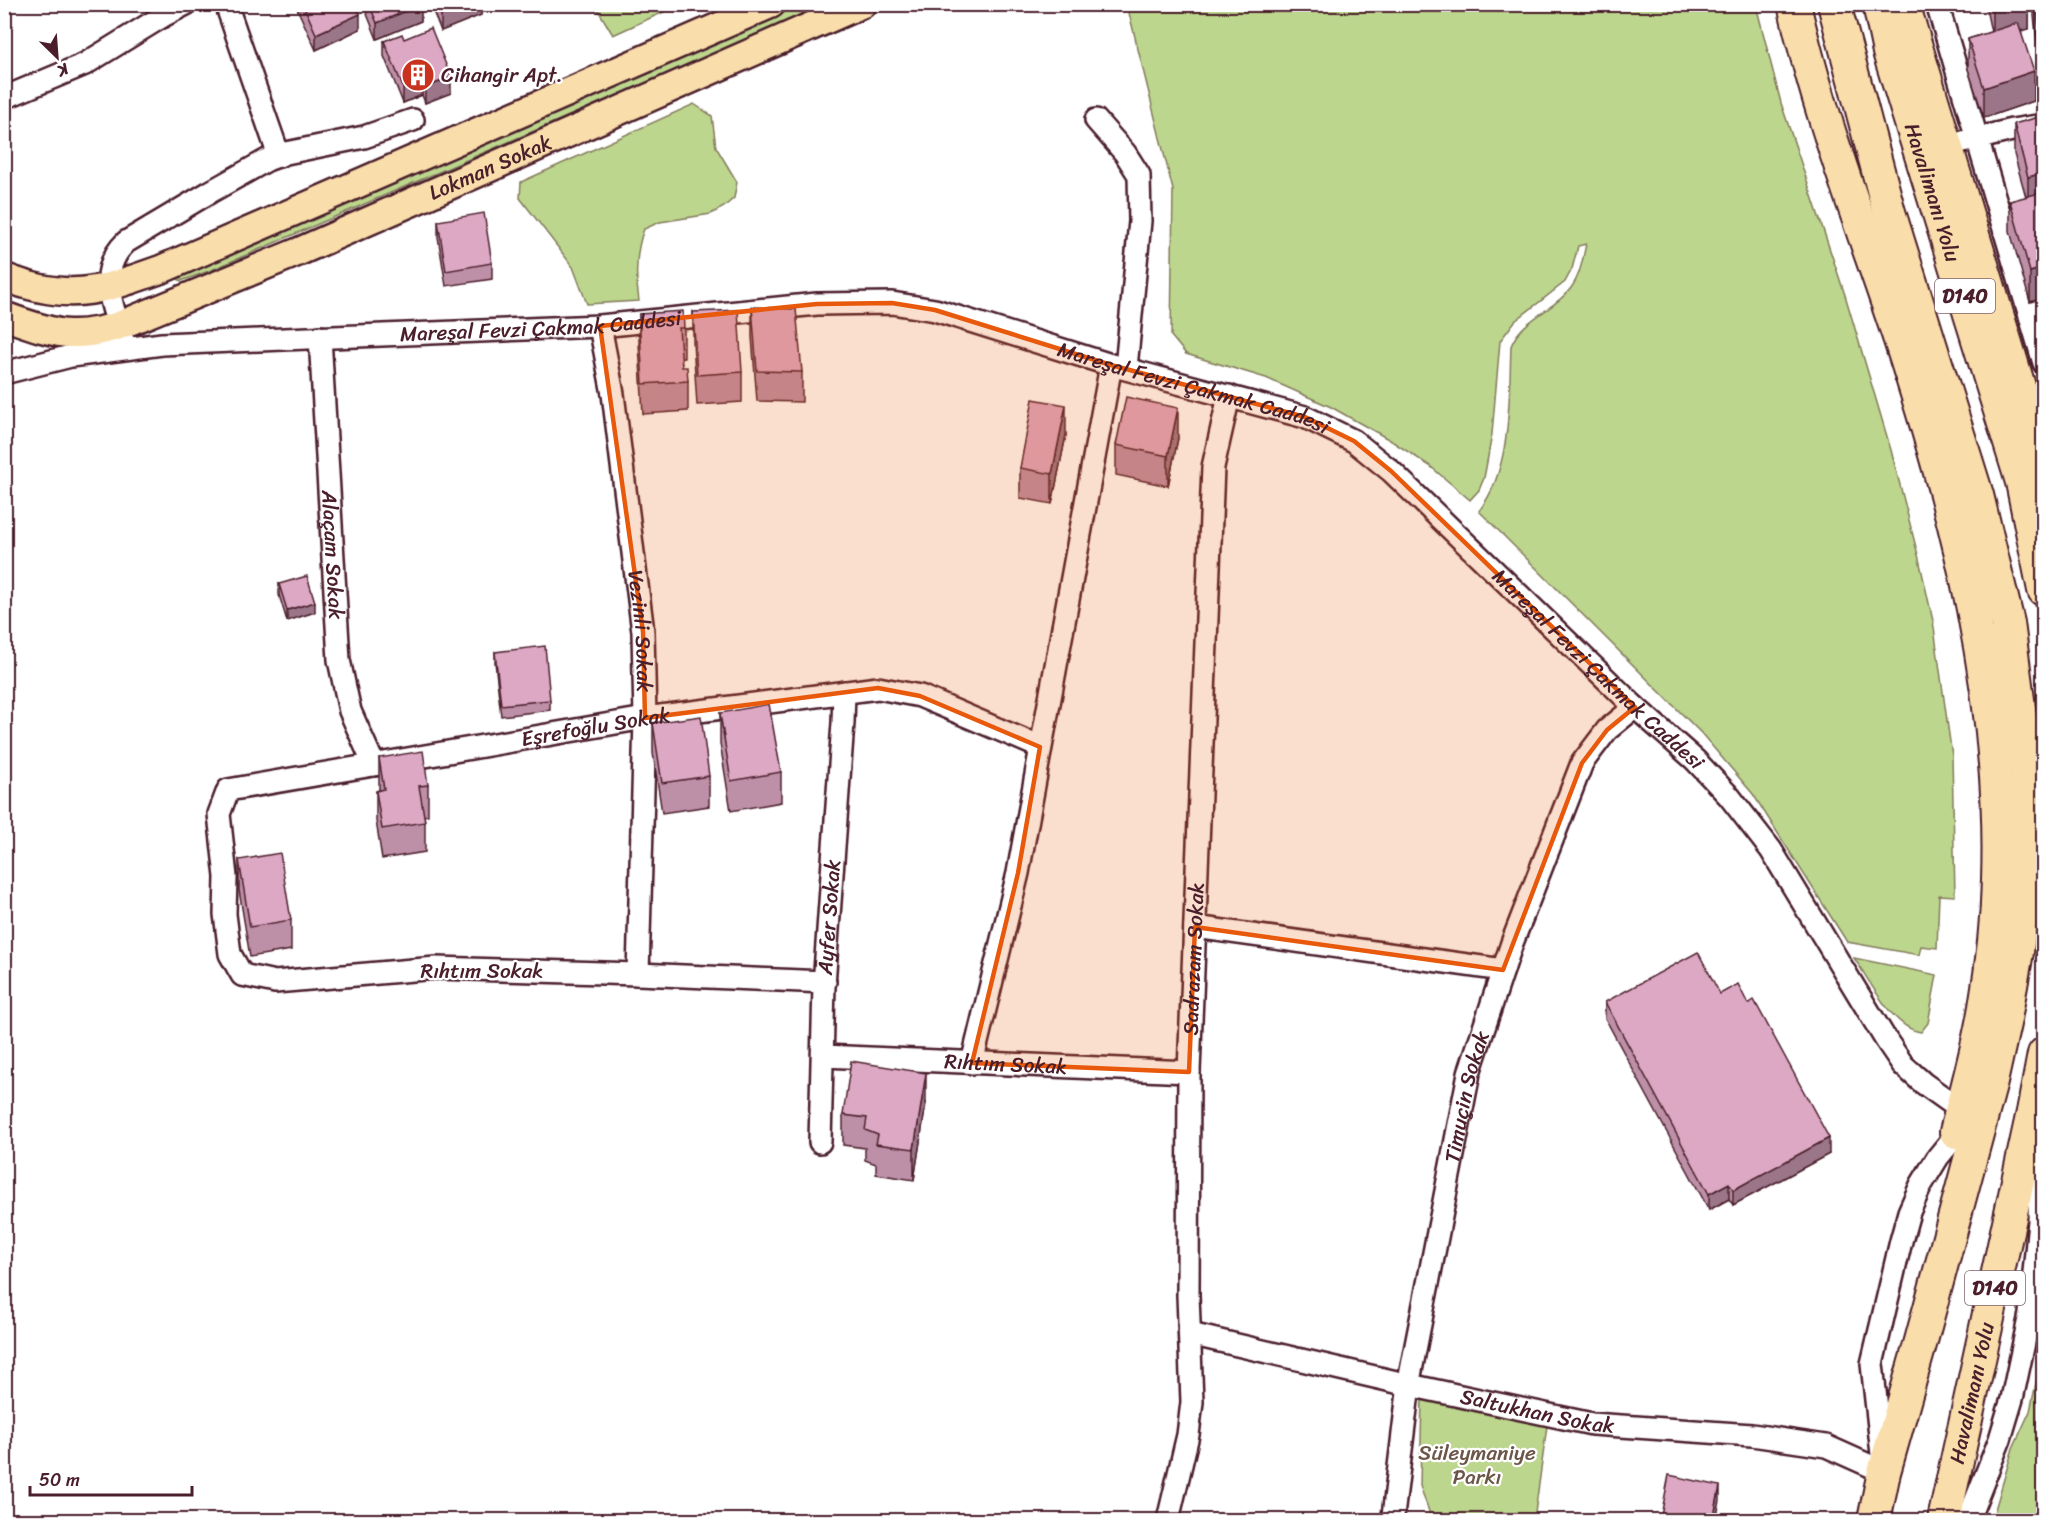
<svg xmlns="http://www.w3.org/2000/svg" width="2048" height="1525" viewBox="0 0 2048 1525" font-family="Sriracha,sans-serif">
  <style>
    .green { fill: #bcd68d; stroke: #837a5c; stroke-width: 1.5 }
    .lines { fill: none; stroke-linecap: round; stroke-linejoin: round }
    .minor-casing { stroke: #4a1f2b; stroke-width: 26 }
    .major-casing { stroke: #4a1f2b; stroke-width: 32 }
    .highway-casing { stroke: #4a1f2b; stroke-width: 36 }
    .minor { stroke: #fff; stroke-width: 21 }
    .major { stroke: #f9ddab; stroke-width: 27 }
    .highway { stroke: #f9ddab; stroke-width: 32 }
    .wall { fill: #bd90a8; stroke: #4a1f2b; stroke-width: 1.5 }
    .shaded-wall { fill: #9a7688; stroke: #4a1f2b; stroke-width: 1.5 }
    .building { fill: #dca8c3; stroke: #4a1f2b; stroke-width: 1.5 }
    .marked { fill: #e8590c; fill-opacity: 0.2; stroke: #e8590c; stroke-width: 4.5; stroke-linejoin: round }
    .labels { text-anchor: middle; stroke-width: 4.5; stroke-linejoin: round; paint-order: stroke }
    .shield { fill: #fff; stroke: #80626b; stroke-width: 1.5 }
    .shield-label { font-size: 20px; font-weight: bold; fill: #4a1f2b }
    .poi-label { font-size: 21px; fill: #4a1f2b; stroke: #fff; text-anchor: start }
    .street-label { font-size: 21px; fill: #4a1f2b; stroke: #fff }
    .park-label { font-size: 21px; fill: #6c5648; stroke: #fff }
  </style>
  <rect width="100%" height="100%" fill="#fff"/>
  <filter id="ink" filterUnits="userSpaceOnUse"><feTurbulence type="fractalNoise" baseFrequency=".0167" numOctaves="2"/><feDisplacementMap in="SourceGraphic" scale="12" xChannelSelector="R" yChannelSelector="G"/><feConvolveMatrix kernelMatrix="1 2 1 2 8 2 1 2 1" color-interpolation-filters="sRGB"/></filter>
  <g filter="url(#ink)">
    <!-- green -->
    <g class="green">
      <path d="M595 5H679L613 35Z"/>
      <path d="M794 5H826L209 271 181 281 178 279V275Z"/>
      <path d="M1127 5H1756L1781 103 1845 295 1891 450 1919 559 1933 621 1952 756 1955 896 1939 895 1937 948 1921 946 1919 955 1847 942 1753 794 1701 733 1479 511C1512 469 1509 398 1511 346 1521 319 1555 310 1571 288 1580 276 1583 258 1586 244L1578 246 1572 269 1565 282 1515 321 1500 341 1492 434 1487 462 1484 478 1479 490 1470 500 1430 466 1390 440 1331 407 1266 378 1186 354 1171 336 1173 190Z"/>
      <path d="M694 104 712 116 716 147 737 182 734 198 724 207 711 214 660 222 644 229C635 253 635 276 639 301L587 304 573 267 520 198 521 182Z"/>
      <path d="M1854 958 1937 975 1928 1023 1921 1032C1893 1029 1870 981 1854 958Z"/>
      <path d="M2043 1351V1520H1992L2013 1448 2030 1411Z"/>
      <path d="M1422 1396 1547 1426 1534 1520H1432L1420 1486Z"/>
    </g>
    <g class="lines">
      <!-- minor casing -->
      <g class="minor-casing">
        <g id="minor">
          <path d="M226 4 279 156"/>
          <path d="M1937 4 2044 363"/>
          <path d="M4 98 85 64 163 16 186 4"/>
          <path d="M1096 120 1125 153 1139 175 1140 221 1126 368"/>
          <path d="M1963 142 2012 130 2044 125"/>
          <path id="s1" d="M600 326 613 394 643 632 645 718 638 974"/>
          <path id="s2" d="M320 337 339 660 350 711 374 765"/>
          <path d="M123 340C112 304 96 271 126 242L210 192 267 160 286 153 364 137 413 120"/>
          <path id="s3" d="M4 373 71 356 162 344 600 326 817 304 892 303 935 310 1111 365 1305 417 1354 441 1391 471 1635 707 1695 760 1729 796 1771 850 1886 1040 1903 1065 1923 1083 1961 1110"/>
          <path d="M1195 927 1503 970"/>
          <path id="s4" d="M825 982 638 974 436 968 275 982 242 975 230 954 225 914 226 877 219 814 228 790 645 718 878 688 920 696 1040 747"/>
          <path id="s5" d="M823 1056 1189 1072"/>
          <path d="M972 1063 1018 873 1111 365"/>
          <path id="s6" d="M820 1142 824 985 843 723 844 692"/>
          <path id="s7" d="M1190 1334 1409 1385 1592 1424 1752 1435 1826 1446 1884 1472 1872 1364 1901 1241 1909 1212 1921 1185 1938 1157 1956 1135"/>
          <path id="s8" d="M1168 1520 1188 1435 1192 1402 1188 1295 1189 1072 1213 467 1229 396"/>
          <path id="s9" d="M1394 1520 1393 1516 1410 1376 1469 1073 1512 943 1582 763 1607 730 1635 707"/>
          <path d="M1968 1520 2000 1439 2012 1399 2030 1314 2039 1221 2040 1178 2035 1133"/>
        </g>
      </g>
      <!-- major casing -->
      <g class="major-casing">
        <g id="major">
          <path d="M4 277C69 303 100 291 162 269L771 4"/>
          <path id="s10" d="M4 316C51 332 69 341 118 326L298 252 862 4"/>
        </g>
      </g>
      <!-- highway casing -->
      <g class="highway-casing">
        <g id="highway">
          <path d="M1794 4C1820 120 1864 231 1901 343 1957 516 2004 697 1998 880 1997 922 1992 966 1985 1007 1978 1049 1966 1091 1956 1132"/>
          <path d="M1834 4 1889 212 1977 495 2008 623 2027 769 2028 812 2022 909 2017 952 2005 1019 1991 1082 1921 1341 1884 1472 1874 1520"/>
          <path id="s11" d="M1879 4 1889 52 2022 482 2044 590"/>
          <path d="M1903 4 2044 469"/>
          <path id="s12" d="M1944 1520 2033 1112 2044 1054"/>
        </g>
      </g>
      <!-- minor -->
      <use href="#minor" class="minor"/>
      <!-- major -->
      <use href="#major" class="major"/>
      <!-- highway -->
      <use href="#highway" class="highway"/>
    </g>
    <!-- wall -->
    <g class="wall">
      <path d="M295 4H355L360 29 316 50Z"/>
      <path d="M363 4H420L421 21 377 39Z"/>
      <path d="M430 4H481V15L441 31Z"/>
      <path d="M1985 4H2029V29L2021 31 2034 101 1984 118 1968 69V39L1991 32Z"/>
      <path d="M2034 4H2043V91L2034 16Z"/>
      <path d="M404 39 451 93 425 103 422 95 403 103 384 56V41Z"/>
      <path d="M2043 116V298L2030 302 2010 231V201L2026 197 2014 154V124Z"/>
      <path d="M438 221 492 263V279L446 286 438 237Z"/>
      <path d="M752 307 802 372V402L757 401 752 337Z"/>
      <path d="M693 312 742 372V402L697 405 693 342Z"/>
      <path d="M639 314 684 328V358H681L682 367 688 381V411L643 414 639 344Z"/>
      <path d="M1066 435 1052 504 1020 498V468Z"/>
      <path d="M1178 438 1168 486 1116 475V445Z"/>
      <path d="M279 584 315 612 287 621 279 595Z"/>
      <path d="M495 652 550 700V710L501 716 495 662Z"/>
      <path d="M720 713 781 772V802L731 811 720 743Z"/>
      <path d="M653 723 709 776V806L662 813 653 753Z"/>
      <path d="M379 758 428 785V815L424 816 425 822V852L382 859 376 821V791L379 790Z"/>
      <path d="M239 860 291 920V950L250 957 239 890Z"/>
      <path d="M1720 994 1829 1154 1733 1205 1729 1199 1709 1210 1605 1018V1002Z"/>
      <path d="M926 1103 914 1180 876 1174V1164L865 1160V1148L843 1145V1115Z"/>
    </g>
    <!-- shaded-wall -->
    <g class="shaded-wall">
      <path d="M467 4H481V15L441 31V15Z"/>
      <path d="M2004 4H2029V29L1992 37V7Z"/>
      <path d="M421 5V21L377 39V23Z"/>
      <path d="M360 14V29L316 50V34Z"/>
      <path d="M2034 71V101L1984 118V88Z"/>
      <path d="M451 77V93L425 103V88Z"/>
      <path d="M422 79V95L403 103V87Z"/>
      <path d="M2043 173V203L2028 208V177Z"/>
      <path d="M2043 268V298L2030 302V272Z"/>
      <path d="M1066 405V435L1052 504V474Z"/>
      <path d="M1178 408V438L1168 486V456Z"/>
      <path d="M315 602V612L287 621V610Z"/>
      <path d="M926 1073V1103L914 1180V1149Z"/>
      <path d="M1829 1138V1154L1733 1205V1190Z"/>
      <path d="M1729 1183V1199L1709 1210V1194Z"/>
      <path d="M1720 1486V1501L1716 1521H1713Z"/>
    </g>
    <!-- building -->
    <g class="building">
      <path d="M303 4H355L360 14 316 34Z"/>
      <path d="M369 4H420L421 5 377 23Z"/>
      <path d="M437 4H467L441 15Z"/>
      <path d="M1991 4H2004L1992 7Z"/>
      <path d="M2036 4H2043V61Z"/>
      <path d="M2018 23 2034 71 1984 88 1968 39Z"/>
      <path d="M431 28 451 77 425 88 422 79 403 87 384 41 402 34 404 39Z"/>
      <path d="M2043 116V173L2028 177 2014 124Z"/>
      <path d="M2043 192V268L2030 272 2010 201Z"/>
      <path d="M484 213 492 263 446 271 438 221Z"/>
      <path d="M752 307 796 309 802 372 757 371Z"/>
      <path d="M738 310 742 372 697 375 693 312Z"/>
      <path d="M683 311 684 328H679L682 367H687L688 381 643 384 639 314Z"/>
      <path d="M1126 397 1178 408 1168 456 1116 445Z"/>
      <path d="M1033 399 1066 405 1052 474 1020 468Z"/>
      <path d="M307 576 315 602 287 610 279 584Z"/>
      <path d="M545 646 550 700 501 705 495 652Z"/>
      <path d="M769 704 781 772 731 781 720 713Z"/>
      <path d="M701 716 709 776 662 783 653 723Z"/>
      <path d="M423 751 428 785 419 786 425 822 382 829 376 791 384 789 379 758Z"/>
      <path d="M280 853 291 920 250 927 239 860Z"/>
      <path d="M1698 952 1720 994 1738 984 1748 1004 1754 1000 1829 1138 1733 1190 1729 1183 1709 1194 1605 1002Z"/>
      <path d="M851 1061 926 1073 914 1149 876 1144 878 1135 865 1130 867 1118 843 1115Z"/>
      <path d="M1669 1475 1720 1486 1713 1521H1660Z"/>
    </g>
  </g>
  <!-- marked area -->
  <path class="marked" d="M892 303 935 310 1111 365 1305 417 1354 441 1391 471 1635 707 1607 730 1582 763 1503 970 1195 927 1189 1072 972 1063 1018 873 1040 747 920 696 878 688 645 718 643 632 600 326 817 304Z"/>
  <!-- icons -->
  <defs>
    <g id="building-disc" transform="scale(1.725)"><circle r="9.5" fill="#c8321e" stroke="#fff"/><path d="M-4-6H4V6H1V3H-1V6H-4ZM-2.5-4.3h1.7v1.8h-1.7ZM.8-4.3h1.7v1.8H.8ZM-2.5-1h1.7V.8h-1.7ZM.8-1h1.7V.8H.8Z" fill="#fff"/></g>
  </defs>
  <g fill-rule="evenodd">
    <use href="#building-disc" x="418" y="75"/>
  </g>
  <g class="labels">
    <!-- shield labels -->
    <g class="shield">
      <rect x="1935" y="279" width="60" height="34" rx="4.5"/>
      <rect x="1965" y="1271" width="60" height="34" rx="4.5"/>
    </g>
    <g class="shield-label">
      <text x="1965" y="303">D140</text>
      <text x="1995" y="1295">D140</text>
    </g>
    <!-- poi labels -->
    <g class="poi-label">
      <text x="441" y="82">Cihangir Apt.</text>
    </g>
    <!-- street labels -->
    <g class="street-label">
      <text dy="7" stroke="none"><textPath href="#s10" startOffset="522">Lokman Sokak</textPath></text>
      <text dy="7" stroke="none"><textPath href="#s11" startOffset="196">Havalimanı Yolu</textPath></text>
      <text dy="7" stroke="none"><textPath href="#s3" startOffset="540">Mareşal Fevzi Çakmak Caddesi</textPath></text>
      <text dy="7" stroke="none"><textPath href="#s3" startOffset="1206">Mareşal Fevzi Çakmak Caddesi</textPath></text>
      <text dy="7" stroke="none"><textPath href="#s2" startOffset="218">Alaçam Sokak</textPath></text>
      <text dy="7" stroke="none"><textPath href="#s1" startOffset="308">Vezinli Sokak</textPath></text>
      <text dy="7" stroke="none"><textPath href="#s3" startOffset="1710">Mareşal Fevzi Çakmak Caddesi</textPath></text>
      <text dy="7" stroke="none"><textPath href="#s4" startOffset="1148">Eşrefoğlu Sokak</textPath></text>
      <text dy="7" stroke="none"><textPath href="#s6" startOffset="225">Ayfer Sokak</textPath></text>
      <text dy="7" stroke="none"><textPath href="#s8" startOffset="564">Sadrazam Sokak</textPath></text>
      <text x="482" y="978">Rıhtım Sokak</text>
      <text dy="7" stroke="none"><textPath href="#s5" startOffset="183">Rıhtım Sokak</textPath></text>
      <text dy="7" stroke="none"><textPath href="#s9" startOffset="430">Timuçin Sokak</textPath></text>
      <text dy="7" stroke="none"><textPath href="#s12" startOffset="130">Havalimanı Yolu</textPath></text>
      <text dy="7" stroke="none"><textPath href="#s7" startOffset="356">Saltukhan Sokak</textPath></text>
    </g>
    <!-- park labels -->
    <g class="park-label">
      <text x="1477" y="1460">Süleymaniye<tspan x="1477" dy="24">Parkı</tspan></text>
    </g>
  </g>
  <!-- margin -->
  <rect width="2048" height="1525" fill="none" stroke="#fff" stroke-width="24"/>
  <rect x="12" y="12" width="2024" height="1501" fill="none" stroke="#4a1f2b" stroke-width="2" filter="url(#ink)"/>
  <!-- north arrow -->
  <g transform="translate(57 57) rotate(155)" stroke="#ffffff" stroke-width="4.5" paint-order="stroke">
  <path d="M0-4.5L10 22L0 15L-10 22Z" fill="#4a1f2b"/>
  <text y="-9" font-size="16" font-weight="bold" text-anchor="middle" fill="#4a1f2b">K</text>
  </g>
  <!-- scale -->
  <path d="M30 1486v9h162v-9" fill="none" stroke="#4a1f2b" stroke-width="3"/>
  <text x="39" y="1486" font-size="18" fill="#4a1f2b" stroke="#ffffff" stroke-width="4.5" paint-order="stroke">50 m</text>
</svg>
